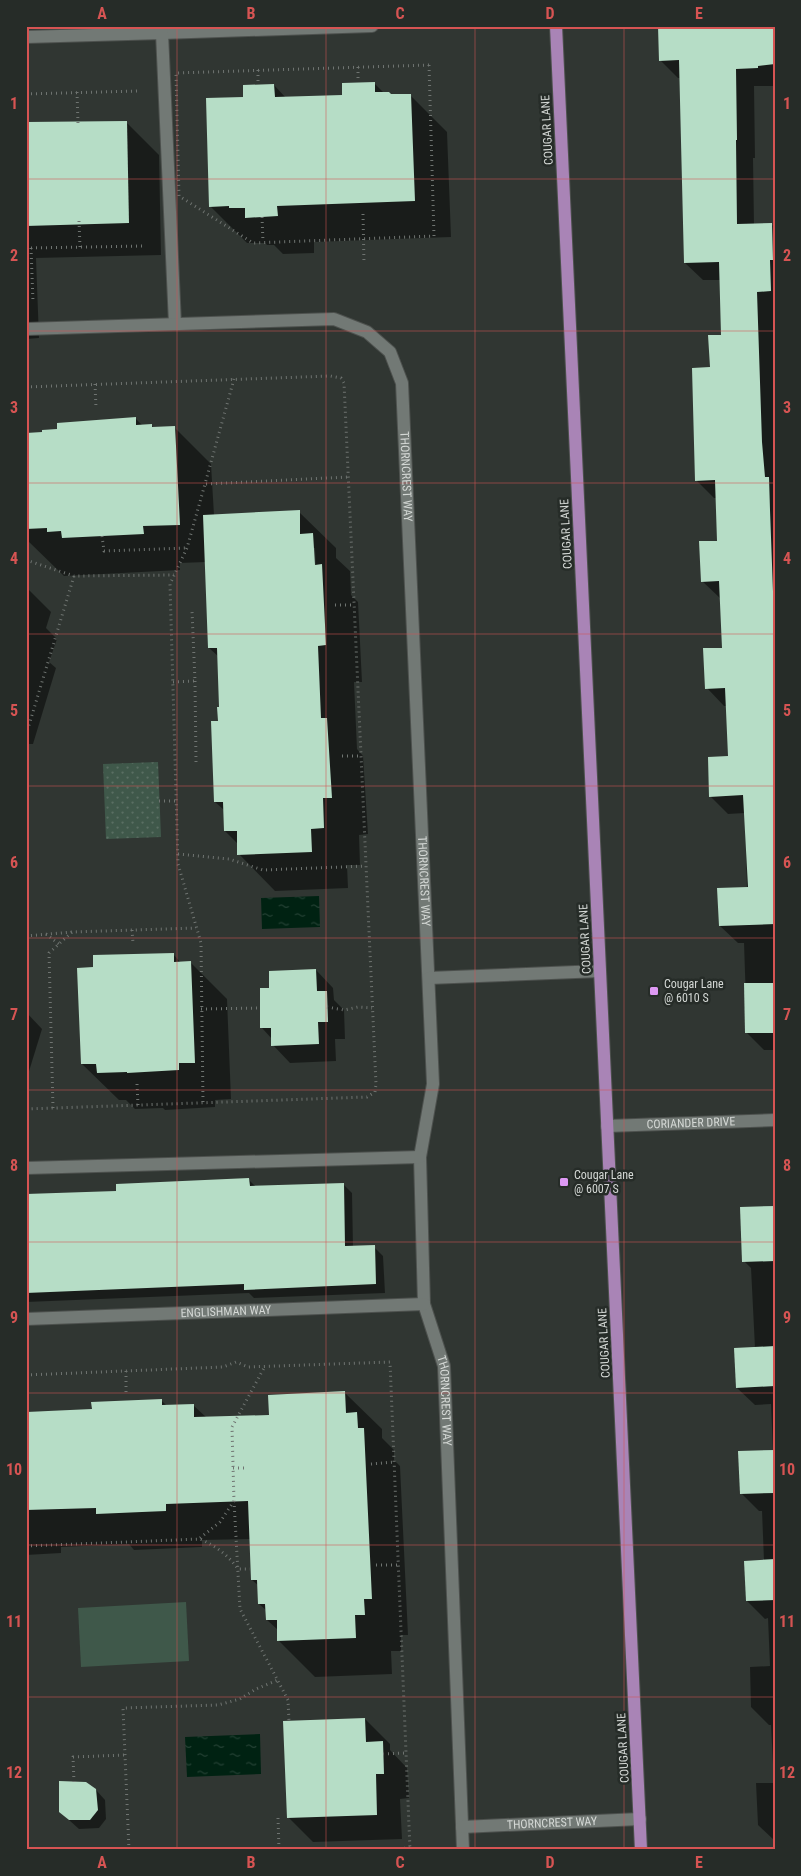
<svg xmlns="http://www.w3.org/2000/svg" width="801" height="1876" viewBox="0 0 801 1876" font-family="'Roboto Condensed',sans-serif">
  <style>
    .park { fill: url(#park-dots) }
    .pitch { fill: #3f584a }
    .water { fill: url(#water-ripples) }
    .shadow { fill: #0007; fill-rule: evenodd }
    .building { fill: #b6ddc6 }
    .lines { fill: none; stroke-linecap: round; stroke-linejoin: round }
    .minor-casing { stroke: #4d514e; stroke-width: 14 }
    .major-casing { stroke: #4d514e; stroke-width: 14 }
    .path { stroke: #6f7471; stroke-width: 3; stroke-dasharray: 1 4; stroke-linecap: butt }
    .minor { stroke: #727975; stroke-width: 12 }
    .major { stroke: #a984b6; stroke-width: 12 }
    .grid { fill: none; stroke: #d65453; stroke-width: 1; stroke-opacity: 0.55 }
    .poi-dot { fill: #dd99f3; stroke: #262c28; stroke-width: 2 }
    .labels { text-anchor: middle; stroke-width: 5; stroke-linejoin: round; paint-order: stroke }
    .street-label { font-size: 12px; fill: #d4d8d5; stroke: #262c28 }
    .poi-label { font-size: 12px; fill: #d4d8d5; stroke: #262c28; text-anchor: start }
    .neatline { fill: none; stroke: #d65453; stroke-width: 2 }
    .grid-label { font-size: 16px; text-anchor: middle; font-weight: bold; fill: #d65453 }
  </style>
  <defs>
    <pattern id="park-dots" width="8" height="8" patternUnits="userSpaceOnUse" patternTransform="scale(1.25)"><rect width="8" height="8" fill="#3f584a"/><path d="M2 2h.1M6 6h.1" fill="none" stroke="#5a6f63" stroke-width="1.8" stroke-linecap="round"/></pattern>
    <pattern id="water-ripples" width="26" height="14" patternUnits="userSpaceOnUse" patternTransform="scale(1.25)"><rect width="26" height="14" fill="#002212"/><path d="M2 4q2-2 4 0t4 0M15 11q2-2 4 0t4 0" fill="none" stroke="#244134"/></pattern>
  </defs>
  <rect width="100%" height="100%" fill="#303632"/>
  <!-- park -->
  <path class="park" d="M158 762 161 837 106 839 103 764Z"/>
  <!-- pitch -->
  <path class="pitch" d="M186 1602 189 1661 81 1667 78 1608Z"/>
  <!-- water -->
  <g class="water">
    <path d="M319 896 320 927 262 929 261 898Z"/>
    <path d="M260 1734 261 1774 187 1777 185 1737Z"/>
  </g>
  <!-- shadow -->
  <g class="shadow">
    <path d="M775 26V86H754L755 158H753L754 225 771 224 775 228V1050H764L747 1033 744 943H738L720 926 747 889 745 813 728 814 710 796 729 757 727 706H724L707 688 723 649 721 599 702 581 718 542 717 498H714L696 480 711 369 723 336 721 280H703L685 263 681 78H678L660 60Z"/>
    <path d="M374 83 384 93 391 96 410 95 447 132 451 237 314 242V253L283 254 274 245H267L265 243H247L211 207 245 98 274 85 286 98 344 96Z"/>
    <path d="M126 122 159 155 161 255 36 258 39 338 26 339V124Z"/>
    <path d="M136 419 143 426 151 425 154 428 174 427 211 464 214 515 299 512 336 548V558L350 571 351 595 358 602 362 682H354L357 749 363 756 368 834 359 835 360 865H347L348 888 275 891 239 854 238 844 225 831 224 810 215 802 221 708 219 657 209 648 206 562 180 563V570L64 576 27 540 26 528ZM313 548H315L316 571H314Z"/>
    <path d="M26 587 51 612 46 628 57 639 49 662 56 668 33 744H26Z"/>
    <path d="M173 954 181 963 190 962 227 999 231 1099 215 1100V1107L165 1110 163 1108 135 1109 126 1100H119L82 1064 94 968Z"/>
    <path d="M316 970 333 988 334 1000 344 1010 345 1039H335L336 1061 290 1063 273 1045 272 1039 262 1028 271 989Z"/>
    <path d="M26 1012 42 1029 26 1081Z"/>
    <path d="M249 1180 256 1187 343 1184 352 1193 353 1247H374L383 1256 385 1293 254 1298 249 1293 26 1302V1195L117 1192Z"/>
    <path d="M775 1207V1841L758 1825 756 1783H774L771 1725H769L751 1707 750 1667 770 1666 768 1618 765 1619 747 1601 764 1561 762 1511H759L741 1493 773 1451 771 1404 755 1405 737 1388 755 1348 751 1268 744 1261Z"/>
    <path d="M345 1393 382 1429V1438L394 1450V1460L400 1466 408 1635H401V1651H391L392 1674 315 1677 279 1641 278 1630 267 1620V1611L259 1604V1586L252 1580 251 1539 202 1540V1547L179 1548 134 1550 129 1544 61 1547V1553L26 1555V1412L93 1410 161 1400 167 1406 193 1405 207 1418 270 1416Z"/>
    <path d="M365 1719 390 1744V1750L407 1768 409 1798 400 1799 402 1839 313 1842 288 1817Z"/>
    <path d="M96 1790 105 1800 106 1819 99 1828 79 1829 60 1812Z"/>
  </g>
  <!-- building -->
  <g class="building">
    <path d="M658 26H775V64L758 66V68L736 69 737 140H736L737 224 772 223 773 260H770L771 291 757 292 762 442 765 477H769L770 510 775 646V924L719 926 717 888 748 887 743 795 709 797 708 757 728 756 725 688 705 689 703 648H722L719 581 701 582 699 541H717L715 480 695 481 692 368 710 367 708 335H721L719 262 684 263 679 60 659 61Z"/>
    <path d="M375 82V92H389L391 94H411L415 201 277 206 278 216 245 218V208H229V206L209 207 206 98 243 97V85L274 84 275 97 342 95V83Z"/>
    <path d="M127 121 129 223 26 226V122Z"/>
    <path d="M136 417V425L152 424V427L175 426 180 525 143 526 144 534 62 538 61 531 47 532V528L26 529V433L42 432V430L57 429V423Z"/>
    <path d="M300 510V534L313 533 315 565 322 564 326 645 318 646 321 718H327L332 798H323L324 828 311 829 312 852 237 855V831H224L223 802H214L211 721H218L217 707H219L217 648H208L203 515Z"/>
    <path d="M174 953V962L191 961 195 1063H179V1070L127 1073V1072L97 1073 96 1064H81L77 968 93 967V955Z"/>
    <path d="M316 969 317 991H327L328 1022H318L319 1044 271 1046V1028H260V988H269V971Z"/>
    <path d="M744 983H775V1033H745Z"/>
    <path d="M249 1178 250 1186 344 1183 345 1246 375 1245 376 1284 244 1290V1284L26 1293V1194L116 1191V1184Z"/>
    <path d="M775 1206V1261L742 1262 740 1207Z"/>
    <path d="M775 1346V1386L736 1388 734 1348Z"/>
    <path d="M345 1391 346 1413 357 1412 358 1428H364L372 1599H364L365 1615H355L356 1638 277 1641V1620H266L265 1604H258L257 1580H251L248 1501 166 1504V1511L142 1512 96 1514V1508L26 1510V1412L92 1409 91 1402 162 1399V1405L194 1404V1417L269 1415 268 1395Z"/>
    <path d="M775 1450V1493L740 1494 738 1451Z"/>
    <path d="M775 1559V1600L746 1601 744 1561Z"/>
    <path d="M365 1718 366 1742 383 1741 384 1774H376L377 1815 287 1818 283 1721Z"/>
    <path d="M59 1781 86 1782 96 1789 98 1810 90 1820H69L59 1812Z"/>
  </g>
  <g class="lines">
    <!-- minor casing -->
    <g class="minor-casing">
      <g id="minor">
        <path d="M162 33 372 26"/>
        <path d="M26 37 162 33 175 324"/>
        <path id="s1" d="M26 329 334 319 367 332 390 352 402 383 433 1084 420 1157 424 1304 444 1366 463 1850"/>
        <path d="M429 978 600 971"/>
        <path id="s2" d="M607 1126 775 1120"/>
        <path d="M26 1168 420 1157"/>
        <path id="s3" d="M26 1319 424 1304"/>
        <path id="s4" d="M462 1827 640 1819"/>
      </g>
    </g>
    <!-- major casing -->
    <g class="major-casing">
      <path id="major" d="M556 26 641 1850"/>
    </g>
    <!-- path -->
    <g class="path">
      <path d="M429 65 434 236 253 243 179 196 176 73Z"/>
      <path d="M358 67V82"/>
      <path d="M258 70V85"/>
      <path d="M77 92 78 124"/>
      <path d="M26 94 138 91"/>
      <path d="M363 214 364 264"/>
      <path d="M262 217 263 242"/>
      <path d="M79 221 80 247"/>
      <path d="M26 248 144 246"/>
      <path d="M31 248 33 302"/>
      <path d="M234 379 205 484 349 477"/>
      <path d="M95 384 96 408"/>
      <path d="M26 387 330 376 341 378 344 383 376 1084 375 1092 367 1097 26 1109"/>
      <path d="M102 536 104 551 187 548"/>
      <path d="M26 560 74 576 174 575"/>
      <path d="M335 605H354"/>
      <path d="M195 681 196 762H200"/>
      <path d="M173 682 195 681 192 611H194"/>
      <path d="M26 735 74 576"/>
      <path d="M342 756H361"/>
      <path d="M159 801H176"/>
      <path d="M178 854 229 859 263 870 366 866"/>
      <path d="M132 930 133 943"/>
      <path d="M46 934 59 944"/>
      <path d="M26 936 72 932 196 928"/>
      <path d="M327 1007 344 1010 358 1007 372 1008"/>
      <path d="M201 1009 260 1008"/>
      <path d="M137 1084 138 1105"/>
      <path d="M203 1102 201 943 178 864 170 584 187 548 205 484"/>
      <path d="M53 1108 49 953 72 932"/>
      <path d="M126 1371V1395"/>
      <path d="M26 1375 223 1367 236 1362 248 1367 390 1362 410 1850"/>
      <path d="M371 1464 394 1462"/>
      <path d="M233 1468H247"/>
      <path d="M234 1501 240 1609 288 1700 289 1721"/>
      <path d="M200 1538 220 1522 234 1501 232 1427 265 1366"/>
      <path d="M26 1546 200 1539C216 1546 228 1555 238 1569H250"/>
      <path d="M376 1565H398"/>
      <path d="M383 1754 406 1753"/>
      <path d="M74 1782 73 1757 125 1755"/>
      <path d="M278 1818 279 1850"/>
      <path d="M129 1850 123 1708 218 1705 240 1699 256 1689 278 1680"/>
      <path d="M359 1850 410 1848"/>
    </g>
    <!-- minor -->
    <use href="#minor" class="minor"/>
    <!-- major -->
    <use href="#major" class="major"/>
  </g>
  <!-- grid -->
  <path class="grid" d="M177 26V1850M326 26V1850M475 26V1850M624 26V1850M26 179H775M26 331H775M26 483H775M26 634H775M26 786H775M26 938H775M26 1090H775M26 1242H775M26 1393H775M26 1545H775M26 1697H775"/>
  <!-- markers -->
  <g class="poi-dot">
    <rect x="649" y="986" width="10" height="10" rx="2.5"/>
    <rect x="559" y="1177" width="10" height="10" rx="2.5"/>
  </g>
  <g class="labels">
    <!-- street labels -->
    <g class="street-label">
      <text transform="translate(547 130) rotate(-93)" y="4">COUGAR LANE</text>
      <text dy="4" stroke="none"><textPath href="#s1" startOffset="501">THORNCREST WAY</textPath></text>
      <text transform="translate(566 534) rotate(-93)" y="4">COUGAR LANE</text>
      <text dy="4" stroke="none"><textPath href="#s1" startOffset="906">THORNCREST WAY</textPath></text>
      <text transform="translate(585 939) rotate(-93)" y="4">COUGAR LANE</text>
      <text dy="4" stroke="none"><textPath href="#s2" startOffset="84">CORIANDER DRIVE</textPath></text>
      <text dy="4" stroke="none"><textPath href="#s3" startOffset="200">ENGLISHMAN WAY</textPath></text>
      <text transform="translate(604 1343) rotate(-93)" y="4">COUGAR LANE</text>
      <text dy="4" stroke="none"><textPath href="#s1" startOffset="1430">THORNCREST WAY</textPath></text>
      <text transform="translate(623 1748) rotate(-93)" y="4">COUGAR LANE</text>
      <text dy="4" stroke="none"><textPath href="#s4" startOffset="90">THORNCREST WAY</textPath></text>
    </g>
    <!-- poi labels -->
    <g class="poi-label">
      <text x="664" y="988">Cougar Lane<tspan x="664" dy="14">@ 6010 S</tspan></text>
      <text x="574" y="1179">Cougar Lane<tspan x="574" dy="14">@ 6007 S</tspan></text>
    </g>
  </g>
  <!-- border -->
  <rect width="801" height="1876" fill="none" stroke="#262c28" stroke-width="55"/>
  <rect x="28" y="28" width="746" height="1820" class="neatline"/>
  <g class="grid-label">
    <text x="102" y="19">A</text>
    <text x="251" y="19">B</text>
    <text x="400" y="19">C</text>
    <text x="550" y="19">D</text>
    <text x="699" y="19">E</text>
    <text x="14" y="109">1</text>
    <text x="787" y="109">1</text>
    <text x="14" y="261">2</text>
    <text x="787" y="261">2</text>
    <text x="14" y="413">3</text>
    <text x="787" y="413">3</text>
    <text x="14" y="564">4</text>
    <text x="787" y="564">4</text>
    <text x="14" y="716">5</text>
    <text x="787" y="716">5</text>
    <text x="14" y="868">6</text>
    <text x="787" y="868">6</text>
    <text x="14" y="1020">7</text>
    <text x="787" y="1020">7</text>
    <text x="14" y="1171">8</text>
    <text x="787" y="1171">8</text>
    <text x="14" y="1323">9</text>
    <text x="787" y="1323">9</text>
    <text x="14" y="1475">10</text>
    <text x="787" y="1475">10</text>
    <text x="14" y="1627">11</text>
    <text x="787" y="1627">11</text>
    <text x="14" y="1778">12</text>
    <text x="787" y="1778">12</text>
    <text x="102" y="1868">A</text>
    <text x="251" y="1868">B</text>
    <text x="400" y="1868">C</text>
    <text x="550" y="1868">D</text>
    <text x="699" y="1868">E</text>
  </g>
</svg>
